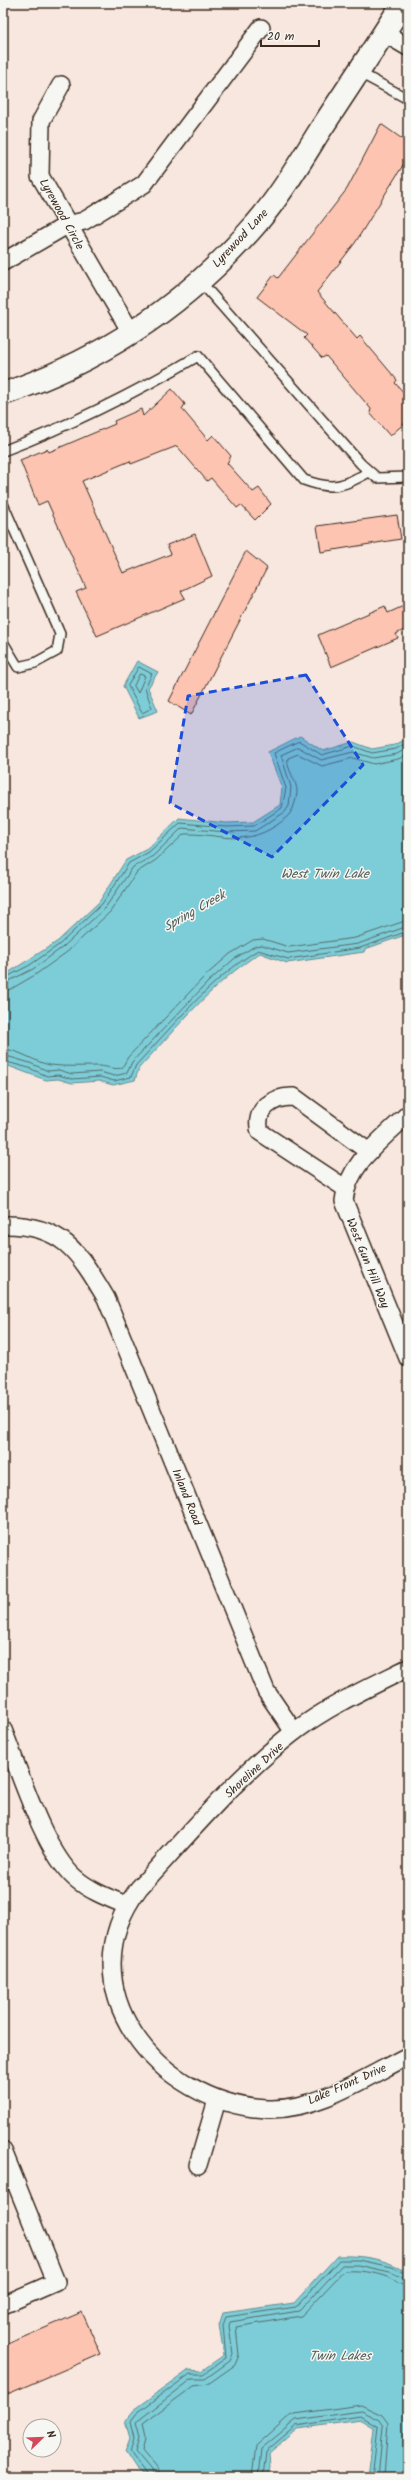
<svg xmlns="http://www.w3.org/2000/svg" width="411" height="2480" viewBox="0 0 411 2480" font-family="Kalam,sans-serif">
  <style>
    .water { fill: #7dcdd8; stroke: #638c8e }
    .lines { fill: none; stroke-linecap: round; stroke-linejoin: round }
    .shore { stroke: #556b68; stroke-width: 1 }
    .building { fill: #fdc4b2; stroke: #3b2a1e }
    .service-casing { stroke: #3b2a1e; stroke-width: 12 }
    .minor-casing { stroke: #3b2a1e; stroke-width: 20 }
    .tertiary-casing { stroke: #3b2a1e; stroke-width: 25 }
    .service { stroke: #f6f6f2; stroke-width: 9 }
    .minor { stroke: #f6f6f2; stroke-width: 17 }
    .tertiary { stroke: #f6f6f2; stroke-width: 22 }
    .marked { fill: #1d4ed8; fill-opacity: 0.2; stroke: #1d4ed8; stroke-width: 3; stroke-dasharray: 8 5; stroke-linejoin: round }
    .labels { text-anchor: middle; stroke-width: 3; stroke-linejoin: round; paint-order: stroke }
    .street-label { font-size: 12px; fill: #3b2a1e; stroke: #f6f6f2 }
    .water-label { font-size: 13px; font-style: italic; fill: #4f5b56; stroke: #f6f6f2 }
  </style>
  <rect width="100%" height="100%" fill="#f8e7df"/>
  <filter id="ink" filterUnits="userSpaceOnUse"><feTurbulence type="fractalNoise" baseFrequency=".025" numOctaves="2"/><feDisplacementMap in="SourceGraphic" scale="8" xChannelSelector="R" yChannelSelector="G"/><feConvolveMatrix kernelMatrix="1 2 1 2 8 2 1 2 1" color-interpolation-filters="sRGB"/></filter>
  <g filter="url(#ink)">
    <!-- water -->
    <g class="water">
      <path d="M137 661 158 672 148 688 158 711 139 718 123 686Z"/>
      <path d="M300 736 323 751 353 742 372 749 395 745 408 738V934L365 949 364 952 287 963 260 953C213 982 177 1028 139 1068L135 1080 113 1085 99 1081 72 1083 58 1079 46 1080 3 1064V976L58 941 99 902 126 860 147 849 179 818 226 823 253 822 280 805 282 788 268 752Z"/>
      <path d="M337 2256C363 2255 386 2259 408 2272V2477H368L374 2428 361 2420 297 2429 269 2453 270 2467 267 2477H146L136 2469 125 2452 130 2438 125 2421 134 2410 189 2370 201 2371 224 2355 219 2325 223 2313 294 2303Z"/>
    </g>
    <g class="lines">
      <!-- shore -->
      <g class="shore">
        <path d="M139 667 152 674 145 688 152 708 142 713 128 686Z"/>
        <path d="M140 674 145 676 138 693 134 686Z"/>
        <path d="M3 979 30 965 60 944 102 904 129 863 149 852 180 823 226 827 254 826 282 808 286 788 274 753 299 741 322 755 353 746 372 753 396 749 408 742"/>
        <path d="M3 984 33 969 63 947 105 908 133 867 153 856 182 828 226 832 255 831 285 812 289 806 291 787 281 755 298 747 321 760 353 752 373 758 397 754 408 748"/>
        <path d="M3 990 11 989 35 975 67 952 110 912 137 872 156 860 184 834C221 833 242 848 277 825 291 815 294 810 297 793 298 781 285 768 288 758L298 754 322 766 353 758 374 764 398 759 408 755"/>
        <path d="M3 1049C20 1050 34 1062 50 1065 66 1067 81 1066 98 1066 107 1066 113 1070 122 1068L128 1057 204 977 230 954 253 940 263 939 289 947 355 938 408 920"/>
        <path d="M3 1055 30 1063 48 1071 59 1070 72 1074 100 1072 114 1076 127 1073 132 1062 208 982 234 959 255 946 262 945 288 953 358 944 408 926"/>
        <path d="M3 1061 29 1068 47 1076 58 1075 72 1079 100 1077 114 1081 131 1077 136 1065C174 1025 210 979 258 950L288 959 360 948 408 931"/>
        <path d="M148 2477 130 2452 134 2438 130 2422 137 2413 190 2374H203L226 2358 223 2325 226 2317 296 2307 339 2260H358L392 2267 408 2275"/>
        <path d="M153 2477 151 2470 135 2451 139 2438 135 2423 192 2379H205L230 2361 233 2354 229 2326 230 2322 299 2311 342 2265H358L390 2272 408 2280"/>
        <path d="M159 2477 157 2468 142 2450 145 2438 142 2424 194 2386 208 2384 235 2365 239 2355 236 2327 301 2316 344 2271C358 2270 375 2272 388 2277 395 2280 400 2286 408 2286"/>
        <path d="M252 2477 256 2446 287 2418 295 2414 361 2405 382 2415 388 2423 384 2477"/>
        <path d="M258 2477 261 2449 296 2420 361 2411 379 2420 383 2426 378 2477"/>
        <path d="M263 2477 266 2451 296 2426 360 2416 378 2427 372 2477"/>
      </g>
    </g>
    <!-- building -->
    <g class="building">
      <path d="M381 124 408 143V157L355 243 317 292 357 339 360 336 397 380 395 383 408 397V420L390 436 370 413 371 409 326 356 322 358 304 338 307 335 257 297 274 275 278 278 347 189Z"/>
      <path d="M172 389 185 404 182 409 208 440 213 435 231 456 227 463 253 492 259 488 271 504 255 520 241 505 237 508 211 478 207 481 177 446 131 464 130 461 82 481 123 573 171 554 167 545 195 534 212 576 181 591 185 598 97 636 76 592 86 588 47 501 38 505 20 460 47 449 49 452 115 424 114 421 141 409 143 416Z"/>
      <path d="M397 515 401 539 321 552 317 526Z"/>
      <path d="M246 551 267 568 191 715 169 701Z"/>
      <path d="M408 604V628L396 634 398 638 331 667 318 635 385 606 388 613Z"/>
      <path d="M82 2312 101 2354 3 2396V2346Z"/>
    </g>
    <g class="lines">
      <!-- service casing -->
      <g class="service-casing">
        <g id="service">
          <path d="M358 72 408 99"/>
          <path d="M199 280 361 464 377 478 408 477"/>
          <path d="M3 451C71 425 135 393 198 356L304 480C334 491 343 486 369 472"/>
          <path d="M3 504 60 634 57 651 35 663 18 667 3 642"/>
        </g>
      </g>
      <!-- minor casing -->
      <g class="minor-casing">
        <g id="minor">
          <path d="M384 33 408 47"/>
          <path d="M61 85 41 121 40 176 132 334"/>
          <path d="M3 262 67 225 84 221 144 184 261 28"/>
          <path d="M408 1114C384 1138 347 1164 344 1201L408 1358"/>
          <path d="M345 1188 260 1132C253 1109 274 1096 294 1097L369 1152"/>
          <path d="M3 1225C62 1224 78 1251 106 1298L266 1691 294 1732"/>
          <path d="M408 1668C370 1687 328 1706 294 1732 236 1777 188 1835 139 1888 64 1987 158 2104 267 2109 316 2111 366 2077 408 2056"/>
          <path d="M3 1730C19 1770 44 1851 75 1878 90 1891 109 1898 126 1905"/>
          <path d="M3 2151 56 2282 3 2305"/>
          <path d="M198 2165 217 2100"/>
        </g>
      </g>
      <!-- tertiary casing -->
      <g class="tertiary-casing">
        <path id="tertiary" d="M3 394C103 360 187 304 256 224 280 196 299 164 319 132 347 89 376 46 403 3"/>
      </g>
      <!-- service -->
      <use href="#service" class="service"/>
      <!-- minor -->
      <use href="#minor" class="minor"/>
      <!-- tertiary -->
      <use href="#tertiary" class="tertiary"/>
    </g>
  </g>
  <!-- marked area -->
  <path class="marked" d="M306 675 363 765 272 857 170 803 188 696Z"/>
  <g class="labels">
    <!-- street labels -->
    <g class="street-label">
      <text transform="translate(62 214) rotate(61)" y="4">Lyrewood Circle</text>
      <text transform="translate(240 238) rotate(-47)" y="4">Lyrewood Lane</text>
      <text transform="translate(368 1263) rotate(68)" y="4">West Gun Hill Way</text>
      <text transform="translate(187 1497) rotate(68)" y="4">Inland Road</text>
      <text transform="translate(254 1770) rotate(-43)" y="4">Shoreline Drive</text>
      <text transform="translate(347 2084) rotate(-24)" y="4">Lake Front Drive</text>
    </g>
    <!-- water labels -->
    <g class="water-label">
      <text x="325" y="878">West Twin Lake</text>
      <text transform="translate(194 910) rotate(-30)" y="5">Spring Creek</text>
      <text x="340" y="2360">Twin Lakes</text>
    </g>
  </g>
  <!-- margin -->
  <rect width="411" height="2480" fill="none" stroke="#f6f6f2" stroke-width="16"/>
  <rect x="8" y="8" width="395" height="2464" fill="none" stroke="#3b2a1e" stroke-width="1.5" filter="url(#ink)"/>
  <!-- north arrow -->
  <g transform="translate(42 2438) rotate(67)"><circle r="19" fill="#f6f6f2" stroke="#aba49d"/>
  <path d="M0-3L7 15L0 10L-7 15Z" fill="#d1495b"/>
  <text y="-6" font-size="11" font-weight="bold" text-anchor="middle" fill="#3b2a1e">N</text>
  </g>
  <!-- scale -->
  <path d="M261 40v6h58v-6" fill="none" stroke="#3b2a1e" stroke-width="2"/>
  <text x="267" y="40" font-size="12" fill="#3b2a1e" stroke="#f6f6f2" stroke-width="3" paint-order="stroke">20 m</text>
</svg>
